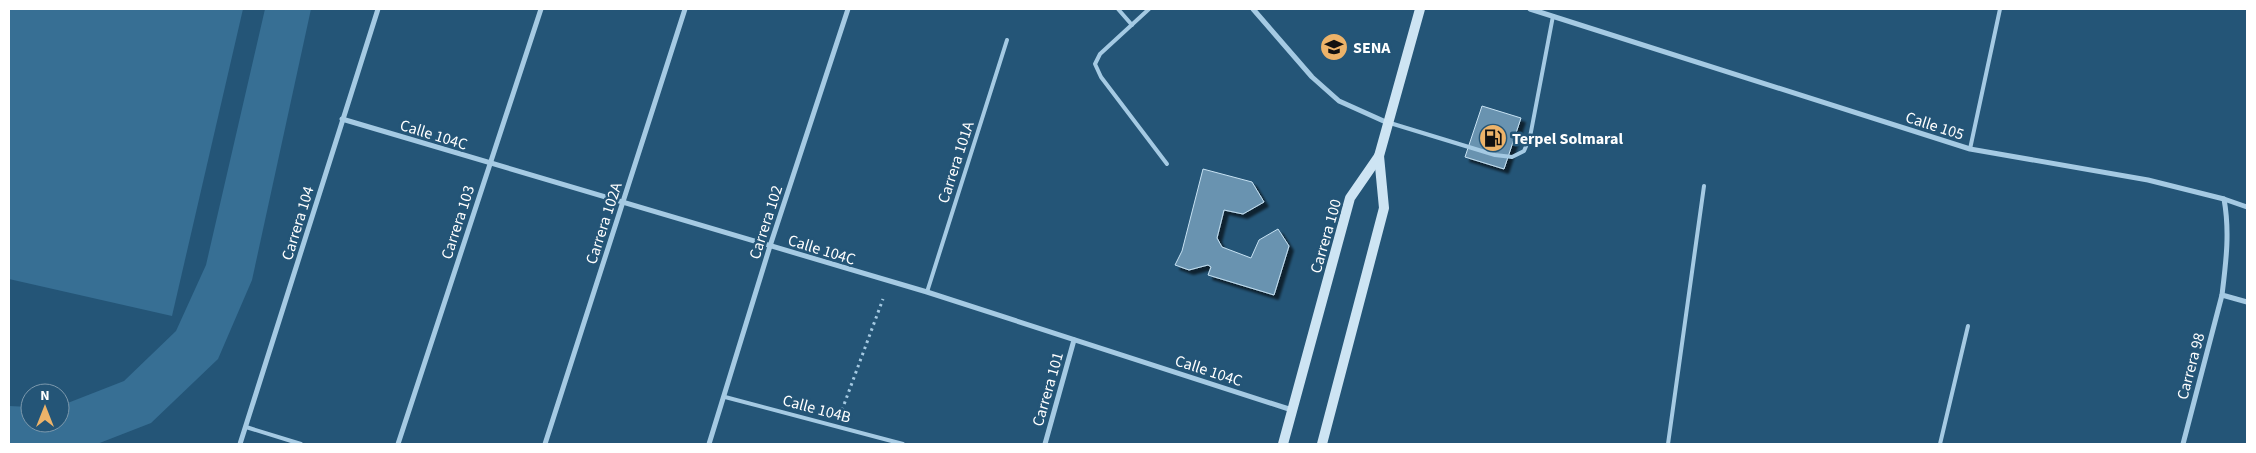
<svg xmlns="http://www.w3.org/2000/svg" width="2256" height="453" viewBox="0 0 2256 453" font-family="'Source Sans 3',sans-serif">
  <style>
    .green { fill: #376f94 }
    .building { fill: #6993b0; stroke: #c7e2f3; filter: url(#shadow) }
    .lines { fill: none; stroke-linecap: round; stroke-linejoin: round }
    .path { stroke: #a5cae3; stroke-width: 3; stroke-dasharray: 2.5 4; stroke-linecap: butt }
    .lane { stroke: #a5cae3; stroke-width: 4 }
    .street { stroke: #a5cae3; stroke-width: 5 }
    .secondary { stroke: #cde4f3; stroke-width: 10 }
    .labels { text-anchor: middle; stroke-width: 5; stroke-linejoin: round; paint-order: stroke }
    .poi-label { font-size: 16px; font-weight: bold; fill: #fff; stroke: #245577; text-anchor: start }
    .street-label { font-size: 16px; fill: #fff; stroke: #245577 }
  </style>
  <defs>
    <filter id="shadow"><feDropShadow dx="4.5" dy="4.5" stdDeviation="1" flood-color="#0009"/></filter>
  </defs>
  <rect width="100%" height="100%" fill="#245577"/>
  <!-- green -->
  <g class="green">
    <path d="M9 9H243L172 316 9 279Z"/>
    <path d="M265 9H311L252 280 218 359 151 423 97 444H9V406L30 407V423H60V406L124 381 176 331 206 265Z"/>
  </g>
  <!-- building -->
  <g class="building">
    <path d="M1482 106 1521 118 1504 169 1465 157Z"/>
    <path d="M1203 169 1252 182 1264 202 1243 214 1224 210 1217 238 1222 247 1251 258 1259 240 1278 229 1289 246 1274 295 1208 275 1211 267 1208 265 1189 270 1175 265 1182 251Z"/>
  </g>
  <g class="lines">
    <!-- path -->
    <path class="path" d="M842 410 883 299"/>
    <!-- lane -->
    <g class="lane">
      <path d="M1118 9 1132 25"/>
      <path d="M1149 9 1100 54 1095 64 1101 77 1167 164"/>
      <path d="M1390 123 1495 155 1512 157 1524 151 1530 137 1553 16"/>
      <path d="M1970 149 2000 9"/>
      <path d="M927 292 1007 40"/>
      <path d="M725 397 903 444"/>
      <path d="M246 427 301 444"/>
      <path d="M1668 444 1704 186"/>
      <path d="M1940 444 1968 326"/>
    </g>
    <!-- street -->
    <g class="street">
      <path d="M1253 9 1312 77 1339 101 1388 123"/>
      <path d="M1530 9 1970 149 2148 180 2224 199C2230 232 2226 262 2222 295L2247 302"/>
      <path d="M342 119 927 292 1292 410"/>
      <path d="M2224 199 2247 207"/>
      <path d="M240 444 378 9"/>
      <path d="M398 444 541 9"/>
      <path d="M545 444 685 9"/>
      <path d="M709 444 770 246 848 9"/>
      <path d="M1045 444 1074 340"/>
      <path d="M2183 444 2222 295"/>
    </g>
    <!-- secondary -->
    <g class="secondary">
      <path d="M1283 444 1350 198 1379 156 1420 9"/>
      <path d="M1322 444 1384 208 1379 156"/>
    </g>
  </g>
  <!-- icons -->
  <defs>
    <g id="university-disc" transform="scale(1.4375)"><circle r="9.5" fill="#edb369" stroke="#245577"/><path d="M0-5L7-2L0 1L-7-2ZM-4 1L0 2.5L4 1V4Q0 6-4 4Z" fill="#111"/></g>
    <g id="fuel-disc" transform="scale(1.4375)"><circle r="9.5" fill="#edb369" stroke="#245577"/><path d="M-5.5-6h7V0h2V4h1.3V-2.5L3-4.5l.8-.8L6-3V5H2.5V1h-1V6h-7ZM-4.2-4.7v3.2H.2V-4.7Z" fill="#111"/></g>
  </defs>
  <g fill-rule="evenodd">
    <use href="#university-disc" x="1334" y="47"/>
    <use href="#fuel-disc" x="1493" y="138"/>
  </g>
  <g class="labels">
    <!-- poi labels -->
    <g class="poi-label">
      <text x="1353" y="53">SENA</text>
      <text x="1512" y="144">Terpel Solmaral</text>
    </g>
    <!-- street labels -->
    <g class="street-label">
      <text transform="translate(1935 125) rotate(18)" y="6">Calle 105</text>
      <text transform="translate(434 134) rotate(17)" y="6">Calle 104C</text>
      <text transform="translate(955 162) rotate(-72)" y="6">Carrera 101A</text>
      <text transform="translate(457 222) rotate(-72)" y="6">Carrera 103</text>
      <text transform="translate(765 222) rotate(-72)" y="6">Carrera 102</text>
      <text transform="translate(297 223) rotate(-73)" y="6">Carrera 104</text>
      <text transform="translate(603 223) rotate(-72)" y="6">Carrera 102A</text>
      <text transform="translate(1325 236) rotate(-74)" y="6">Carrera 100</text>
      <text transform="translate(822 249) rotate(17)" y="6">Calle 104C</text>
      <text transform="translate(2190 366) rotate(-75)" y="6">Carrera 98</text>
      <text transform="translate(1209 370) rotate(18)" y="6">Calle 104C</text>
      <text transform="translate(1047 389) rotate(-74)" y="6">Carrera 101</text>
      <text transform="translate(817 408) rotate(15)" y="6">Calle 104B</text>
    </g>
  </g>
  <!-- border -->
  <rect width="2256" height="453" fill="none" stroke="#ffffff" stroke-width="20"/>
  <!-- north arrow -->
  <g transform="translate(45 408)"><circle r="24" fill="#245577" stroke="#7c99ad"/>
  <path d="M0-4L9 19L0 12L-9 19Z" fill="#edb369"/>
  <text y="-8" font-size="14" font-weight="bold" text-anchor="middle" fill="#ffffff">N</text>
  </g>
</svg>
